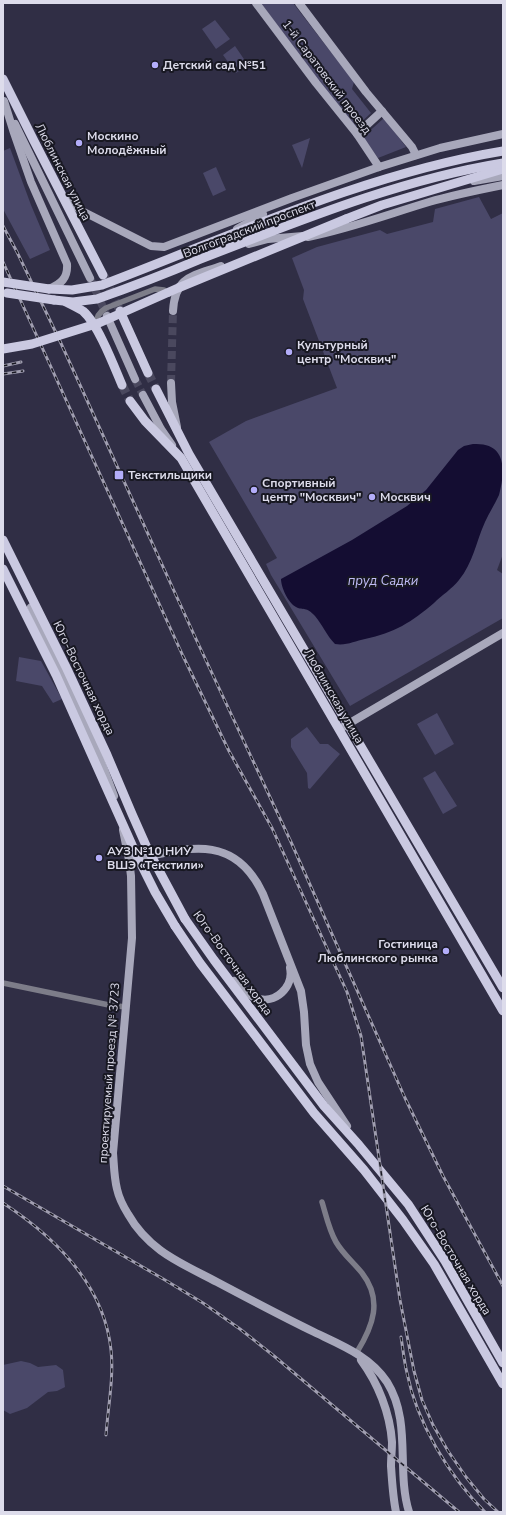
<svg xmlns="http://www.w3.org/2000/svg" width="506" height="1515" viewBox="0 0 506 1515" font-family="'Nunito Sans',sans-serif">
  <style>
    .green { fill: #4a4869 }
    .water { fill: #140d32 }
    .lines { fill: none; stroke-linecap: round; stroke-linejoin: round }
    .secondary-tunnel { stroke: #4a485e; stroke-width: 8; stroke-dasharray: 8 4; stroke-linecap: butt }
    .primary-tunnel { stroke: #4a485e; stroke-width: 9; stroke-dasharray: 9 4.5; stroke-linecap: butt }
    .street { stroke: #7d7d89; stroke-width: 5.5 }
    .secondary { stroke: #a8a8bb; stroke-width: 8 }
    .primary { stroke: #cac9e1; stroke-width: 9 }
    .rail-casing { stroke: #a09eb0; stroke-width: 3 }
    .rail { stroke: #181822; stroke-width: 1.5; stroke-dasharray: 4.5; stroke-linecap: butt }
    .primary-bridge { stroke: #cac9e1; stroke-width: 9 }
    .poi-dot { fill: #b3adf9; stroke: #181822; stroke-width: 1.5 }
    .labels { text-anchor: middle; stroke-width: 4; stroke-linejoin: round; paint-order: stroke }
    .poi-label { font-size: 12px; font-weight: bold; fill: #dddceb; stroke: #181822; text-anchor: start }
    .street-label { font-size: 12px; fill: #dddceb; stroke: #181822 }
    .water-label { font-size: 13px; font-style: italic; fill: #c0bcf6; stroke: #181822 }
  </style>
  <rect width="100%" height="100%" fill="#302e45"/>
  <!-- green -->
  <g class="green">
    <path d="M261 3H293L354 82 352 89 371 113 356 127 319 82Z"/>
    <path d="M215 20 230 39 216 49 202 29Z"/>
    <path d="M235 46 248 65 236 73 223 55Z"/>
    <path d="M384 118 406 147 378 158 363 137Z"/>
    <path d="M310 138 302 168 292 145Z"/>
    <path d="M10 148 31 205 50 250 30 259 3 209V151Z"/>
    <path d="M216 167 226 190 213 196 203 173Z"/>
    <path d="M479 197 491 219 503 213V554L497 570 503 574V618L350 706 271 575 266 564 277 558 209 442 246 421 337 388 303 299 304 290 292 258 317 247 380 230 387 234 433 222 435 209Z"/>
    <path d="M19 657 41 661 62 699 53 703 42 686 16 681Z"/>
    <path d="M437 713 454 744 435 755 417 724Z"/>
    <path d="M307 727 320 744H328L340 754 310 789 308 788 307 773 291 747V739Z"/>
    <path d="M435 771 457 806 443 814 423 778Z"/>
    <path d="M21 1361 30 1363 38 1367 56 1365 63 1370 65 1387 57 1391 48 1392 27 1408 10 1414 3 1410V1365Z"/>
  </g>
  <!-- water -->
  <path class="water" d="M473 444C506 442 506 469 499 495 495 504 489 513 485 522 476 542 473 563 459 580 452 589 442 595 434 603 412 622 394 633 365 639 355 641 346 646 335 644 327 636 322 624 315 616 306 606 304 611 296 607 288 603 281 587 281 579L352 540 407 506 426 490 458 450 464 446Z"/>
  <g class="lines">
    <!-- secondary-tunnel -->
    <g class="secondary-tunnel">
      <path d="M90 278 107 316"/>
      <path d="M135 379 143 395"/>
      <path d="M171 383 173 311"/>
    </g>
    <!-- primary-tunnel -->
    <g class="primary-tunnel">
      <path d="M104 276 120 311"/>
      <path d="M148 373 156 389"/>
      <path d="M122 385 130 401"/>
    </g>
    <!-- street -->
    <g class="street">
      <path d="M96 325C96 317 99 312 106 308L155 289 164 290 169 294"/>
      <path d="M3 983 109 1005 126 1007"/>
      <path d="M322 1202C326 1215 329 1230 336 1242 343 1254 353 1262 362 1273 383 1300 373 1326 357 1352"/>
    </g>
    <!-- secondary -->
    <g class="secondary">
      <path d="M256 3 316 83 357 134 379 167"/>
      <path d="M299 3 366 92 412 147 416 155"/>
      <path d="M4 101 14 133 31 182 67 264C68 278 61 284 49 289"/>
      <path d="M15 124 90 278"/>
      <path d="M357 134 382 111"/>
      <path d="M474 181 503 176"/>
      <path d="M64 197 80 210 151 246 164 247 292 198 379 167 440 148 503 134"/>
      <path d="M237 229 263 214"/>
      <path d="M308 237C349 229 389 214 429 202 453 195 478 190 503 185"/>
      <path d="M249 244 268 239 303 236"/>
      <path d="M173 311C175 276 193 276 221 266"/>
      <path d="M107 316 135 379"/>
      <path d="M171 383 172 402 177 427"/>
      <path d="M143 395 161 429 172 445"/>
      <path d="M31 607 92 737 114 796"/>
      <path d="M343 727 503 633"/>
      <path d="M123 830 129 860 131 876 132 938 113 1153C114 1165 114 1177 117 1189 119 1198 123 1206 128 1214 149 1251 181 1263 217 1282 249 1299 281 1316 314 1332 341 1345 370 1356 387 1382 412 1422 396 1470 409 1512"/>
      <path d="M132 860C187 848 234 832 263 894L301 991 304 1012 306 1045 310 1064 318 1082 347 1126"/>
      <path d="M234 981C240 987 247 995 256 998 275 1005 294 987 290 968"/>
      <path d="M361 1360C378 1383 390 1413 392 1442 392 1450 391 1458 391 1466 392 1481 393 1498 396 1512"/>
    </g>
    <!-- primary -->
    <g class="primary">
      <path d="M3 79 34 141 103 275"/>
      <path d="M346 219 382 205 503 169"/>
      <path d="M49 289 72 290 102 285C234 235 364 174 503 151"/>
      <path d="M54 300 73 302 97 299C131 287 165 274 198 260 297 222 398 180 503 163"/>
      <path d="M66 302C72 305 78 308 83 311 98 324 114 366 122 385"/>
      <path d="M120 311 148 373"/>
      <path d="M156 389 189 454 503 988"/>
      <path d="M130 401 145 421 181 458 503 1011"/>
      <path d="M185 919 214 960 324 1106 359 1145 408 1204 445 1261 503 1363"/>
      <path d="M175 926 200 963 314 1113 364 1170 403 1220 434 1264 503 1384"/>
    </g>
    <!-- rail casing -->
    <g class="rail-casing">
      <g id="rail">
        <path d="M3 226 17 252 59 339 196 639 291 842 405 1098 443 1176 503 1286"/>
        <path d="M3 262 183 656 229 751 272 828 347 992 361 1036 400 1300 414 1371 422 1400 433 1425 448 1451 466 1477 484 1499 498 1512"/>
        <path d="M3 366 21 362"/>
        <path d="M3 374 23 371"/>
        <path d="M3 1186 165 1280 203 1303 240 1329 274 1356 459 1512"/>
        <path d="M3 1203C55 1237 104 1284 111 1350 114 1377 108 1407 106 1435"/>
        <path d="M401 1337C403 1349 404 1361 407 1373 417 1423 449 1476 485 1512"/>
      </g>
    </g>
    <!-- rail -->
    <use href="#rail" class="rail"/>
    <!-- primary-bridge -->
    <g class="primary-bridge">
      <path d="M3 282 49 289"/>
      <path d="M7 293 54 300"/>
      <path d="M3 349 32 344 99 323 178 288 346 219"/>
      <path d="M3 540 67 669 107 755 132 814 148 850 185 919"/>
      <path d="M3 569 56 675 137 856 155 892 175 926"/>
    </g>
  </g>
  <!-- markers -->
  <g class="poi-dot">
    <circle cx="155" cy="65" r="4"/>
    <circle cx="79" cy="143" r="4"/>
    <circle cx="289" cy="352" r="4"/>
    <rect x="114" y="470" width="10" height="10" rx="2"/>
    <circle cx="254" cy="490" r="4"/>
    <circle cx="372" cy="497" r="4"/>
    <circle cx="99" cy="858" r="4"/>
    <circle cx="446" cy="951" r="4"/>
  </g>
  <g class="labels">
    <!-- poi labels -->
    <g class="poi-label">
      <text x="163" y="69">Детский сад №51</text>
      <text x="87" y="140">Москино<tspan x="87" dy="14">Молодёжный</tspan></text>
      <text x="297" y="349">Культурный<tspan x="297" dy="14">центр "Москвич"</tspan></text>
      <text x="128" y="479">Текстильщики</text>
      <text x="262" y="487">Спортивный<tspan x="262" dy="14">центр "Москвич"</tspan></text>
      <text x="380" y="501">Москвич</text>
      <text x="107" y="855">АУЗ №10 НИУ<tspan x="107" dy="14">ВШЭ «Текстили»</tspan></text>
      <text x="438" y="948" text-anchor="end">Гостиница<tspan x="438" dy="14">Люблинского рынка</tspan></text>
    </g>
    <!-- street labels -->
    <g class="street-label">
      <text transform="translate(327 77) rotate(53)" y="4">1-й Саратовский проезд</text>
      <text transform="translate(63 172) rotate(63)" y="4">Люблинская улица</text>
      <text transform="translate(249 229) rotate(-21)" y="4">Волгоградский проспект</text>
      <text transform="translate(84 678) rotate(64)" y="4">Юго-Восточная хорда</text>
      <text transform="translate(334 696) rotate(60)" y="4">Люблинская улица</text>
      <text transform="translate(233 963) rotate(54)" y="4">Юго-Восточная хорда</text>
      <text transform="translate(109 1073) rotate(-86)" y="4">проектируемый проезд № 3723</text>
      <text transform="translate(456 1260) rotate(59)" y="4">Юго-Восточная хорда</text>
    </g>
    <!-- water labels -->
    <g class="water-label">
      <text x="383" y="585">пруд Садки</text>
    </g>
  </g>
  <!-- border -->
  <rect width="506" height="1515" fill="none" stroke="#dddceb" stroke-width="8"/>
</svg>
